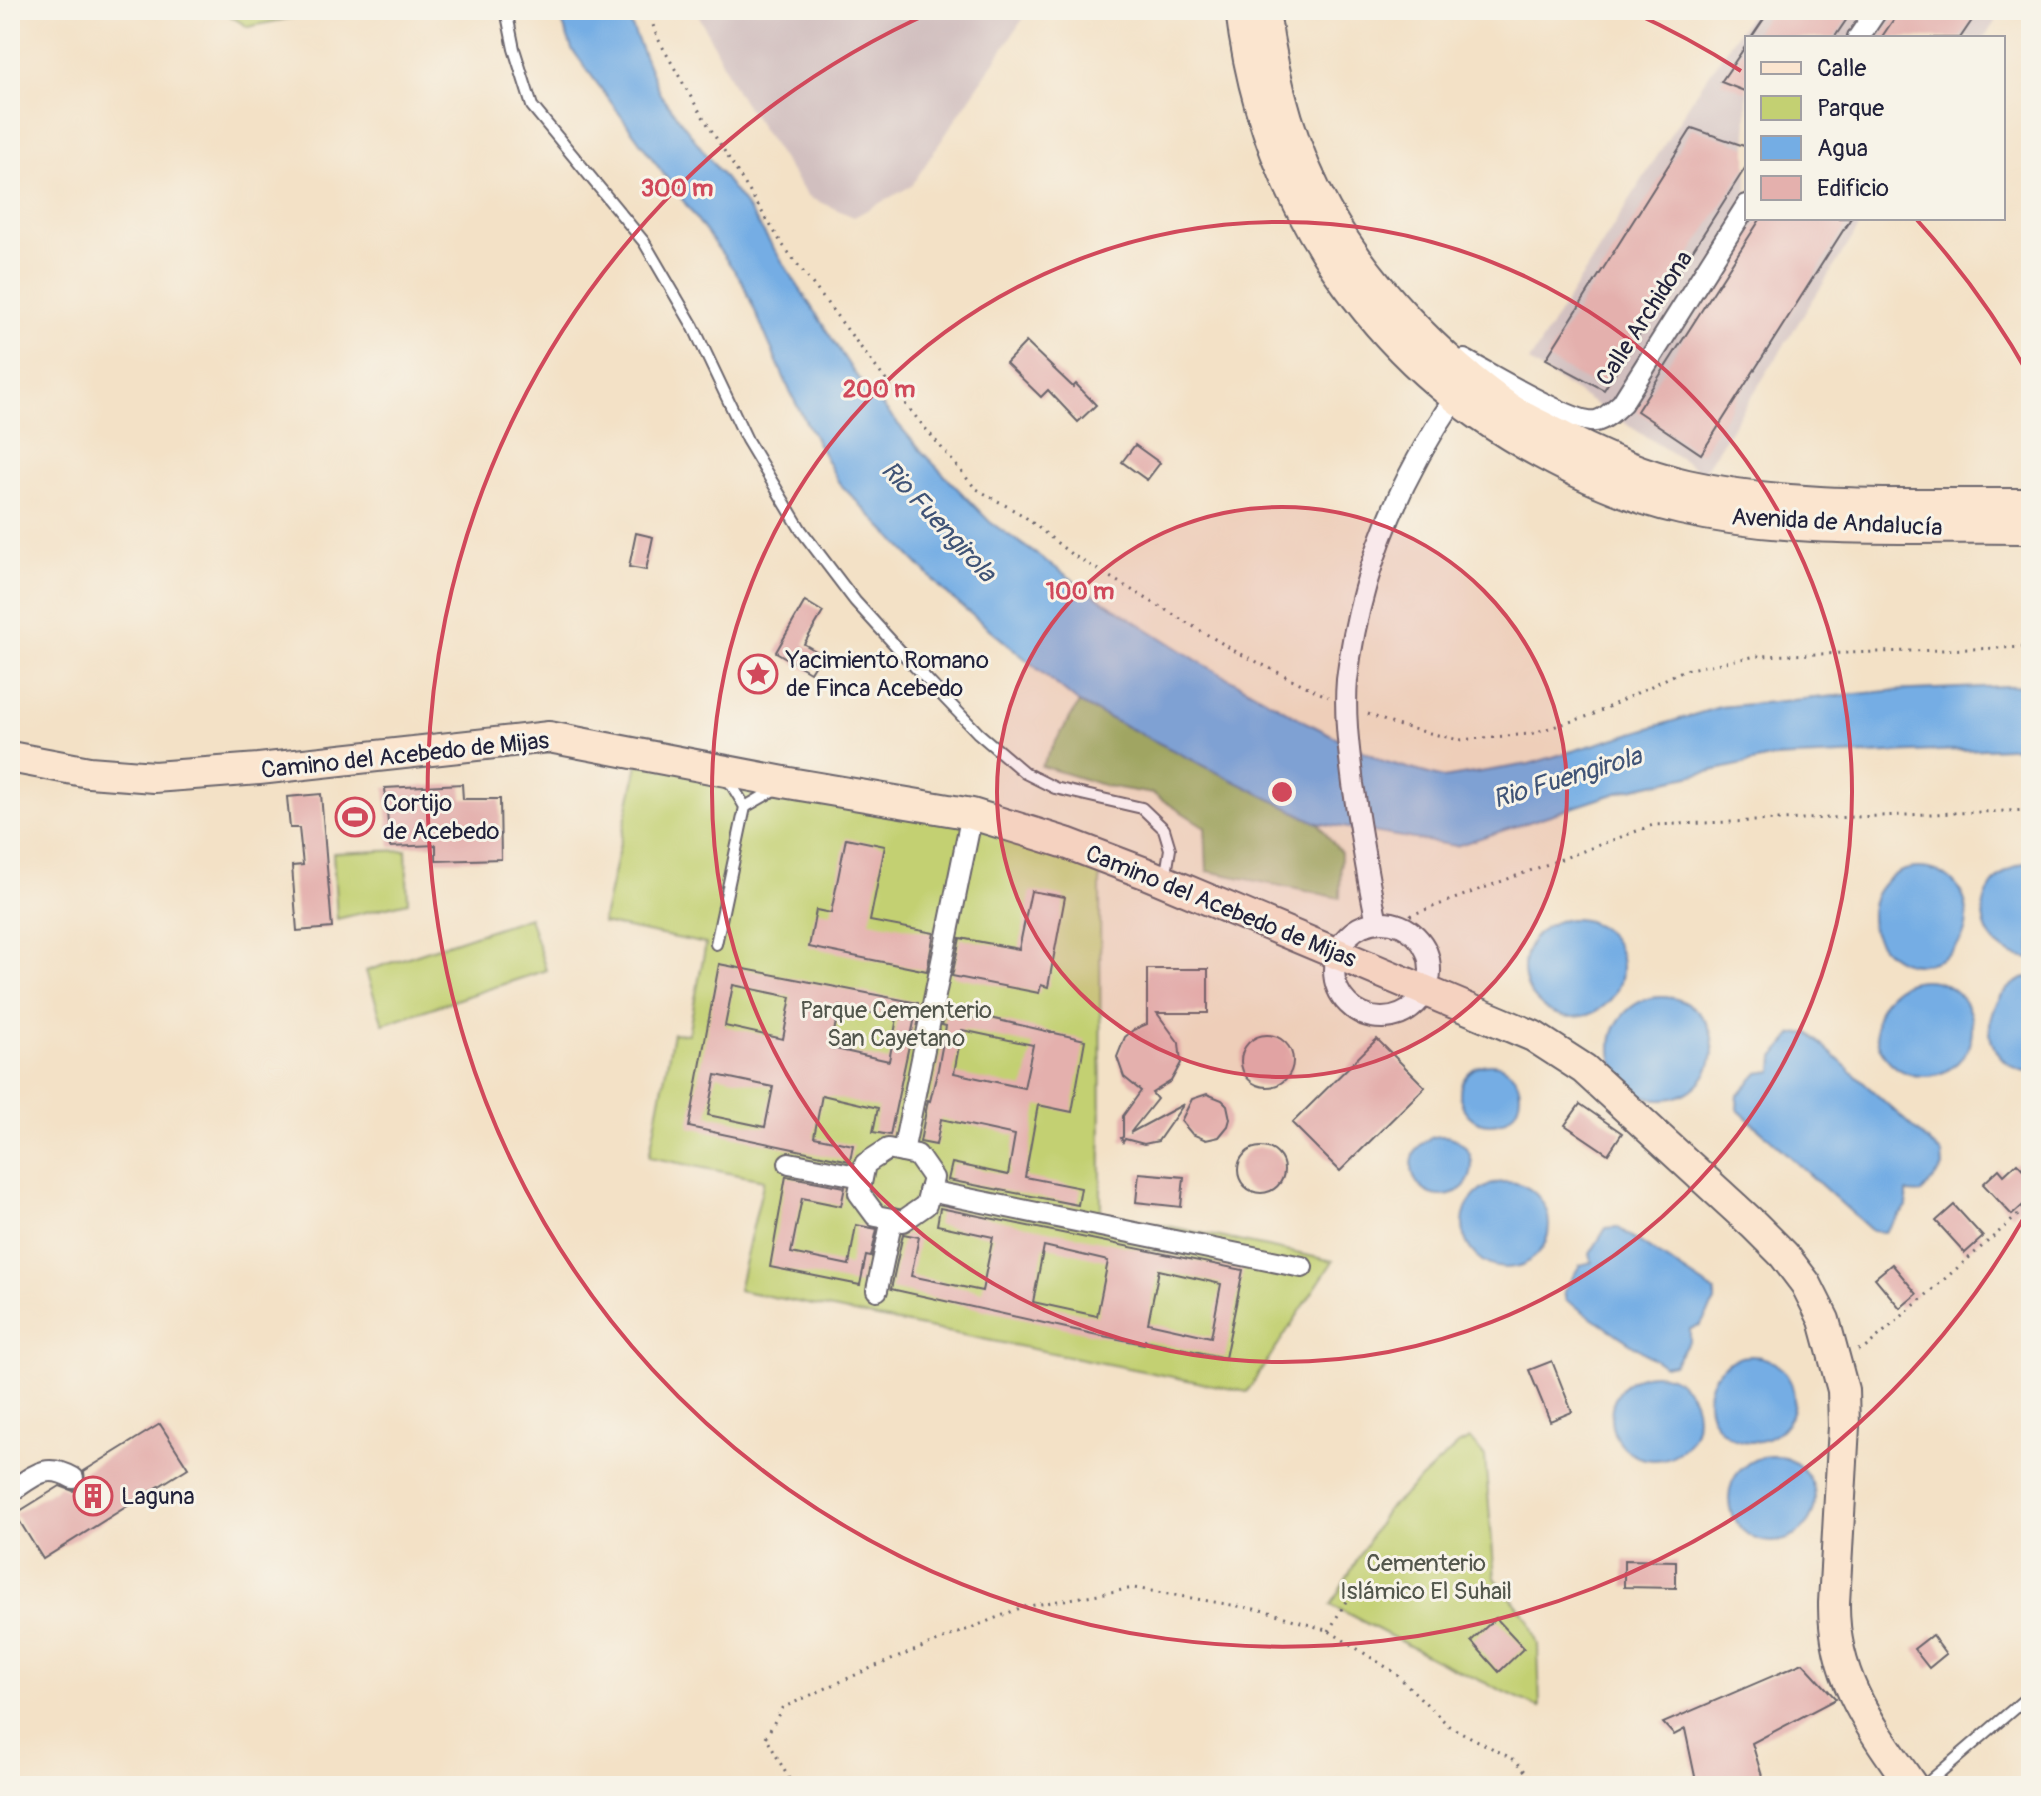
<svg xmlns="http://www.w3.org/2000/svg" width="2041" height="1796" viewBox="0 0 2041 1796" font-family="Pangolin,sans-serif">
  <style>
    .industrial { fill: #d1bfbf }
    .green { fill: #c3d072; stroke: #727956; stroke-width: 2 }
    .forest { fill: #9ab264; stroke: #5e6a50; stroke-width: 2 }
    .water { fill: #74ade4; stroke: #4b6890; stroke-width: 2 }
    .building { fill: #e4b0ad; fill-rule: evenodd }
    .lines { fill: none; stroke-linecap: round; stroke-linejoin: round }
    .lane-casing { stroke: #6b656c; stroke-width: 14 }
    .street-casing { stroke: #6b656c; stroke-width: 24 }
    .secondary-casing { stroke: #6b656c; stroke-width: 34 }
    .path { stroke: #6b656c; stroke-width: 3; stroke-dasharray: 2 6; stroke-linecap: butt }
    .lane { stroke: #fff; stroke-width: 10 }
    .street { stroke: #fff; stroke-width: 20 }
    .secondary { stroke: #fbe5cf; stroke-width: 30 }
    .ring { fill: none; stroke: #d1495b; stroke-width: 4 }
    .labels { text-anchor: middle; stroke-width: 6; stroke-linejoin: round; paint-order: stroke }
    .street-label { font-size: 24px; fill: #22223b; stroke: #f7f3e8 }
    .poi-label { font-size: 24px; fill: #22223b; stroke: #f7f3e8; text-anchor: start }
    .park-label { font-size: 24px; fill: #52564c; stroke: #f7f3e8 }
    .water-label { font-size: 26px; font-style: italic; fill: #3f5376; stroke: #f7f3e8 }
    .centre { fill: #d1495b; stroke: #f7f3e8; stroke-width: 4 }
    .ring-label { font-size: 24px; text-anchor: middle; font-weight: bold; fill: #d1495b; stroke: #f7f3e8; stroke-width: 6; stroke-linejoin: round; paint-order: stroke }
  </style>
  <rect width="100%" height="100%" fill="#f7f3e8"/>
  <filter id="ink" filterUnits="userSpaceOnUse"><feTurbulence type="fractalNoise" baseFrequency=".0125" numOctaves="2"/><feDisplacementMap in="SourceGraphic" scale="16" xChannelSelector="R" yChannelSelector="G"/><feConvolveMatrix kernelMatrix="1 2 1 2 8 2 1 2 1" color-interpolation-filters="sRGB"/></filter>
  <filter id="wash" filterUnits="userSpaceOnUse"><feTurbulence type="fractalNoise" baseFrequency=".006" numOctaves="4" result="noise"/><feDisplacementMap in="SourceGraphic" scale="32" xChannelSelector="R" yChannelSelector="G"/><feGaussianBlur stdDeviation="1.8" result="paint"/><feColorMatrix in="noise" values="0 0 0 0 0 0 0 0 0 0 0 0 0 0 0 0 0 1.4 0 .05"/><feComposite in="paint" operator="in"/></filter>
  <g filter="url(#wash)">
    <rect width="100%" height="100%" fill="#f3e1c6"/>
    <!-- industrial -->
    <g class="industrial">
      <path d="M696 10H1029L911 186 854 217 808 197 737 92Z"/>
      <path d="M1753 10H2003L1984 38H1747V218H1865L1703 473 1529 362 1695 95Z"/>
    </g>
    <!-- green -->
    <g class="green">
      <path d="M221 10H308L295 17 248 27Z"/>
      <path d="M638 764 973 824 1100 868 1101 1212 1333 1261 1247 1392 738 1290 764 1180 649 1157 673 1033 688 1034 706 944 602 923Z"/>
      <path d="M406 850 408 902 337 919 333 853Z"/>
      <path d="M529 917 546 970 383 1024 366 971Z"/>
      <path d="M1470 1439 1485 1457 1495 1578 1529 1620 1538 1645 1540 1708 1442 1663 1331 1605 1385 1512 1458 1445Z"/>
    </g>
    <!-- forest -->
    <path class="forest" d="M1079 703 1318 823 1341 853 1340 898 1207 871 1205 827 1153 794 1106 786 1041 766Z"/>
    <!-- water -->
    <g class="water">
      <path d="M558 10H625L660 94 751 213 854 373 922 452 990 522 1099 598 1198 661 1308 723 1383 761 1443 778 1529 764 1720 707 1888 691 2031 685V747L1770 758 1626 790 1456 846 1318 823 1079 703 948 595 839 483 792 396 742 281 572 49Z"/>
      <path d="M2024 863H2031V959C1972 954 1965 883 2024 863Z"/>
      <circle cx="1919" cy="916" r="48"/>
      <circle cx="1573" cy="968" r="49"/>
      <path d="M2031 976V1072C1976 1065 1976 992 2031 976Z"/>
      <circle cx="1924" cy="1028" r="48"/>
      <circle cx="1662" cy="1048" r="51"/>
      <path d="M1809 1033 1942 1154 1943 1168 1922 1193 1907 1192V1207L1885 1232 1872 1231 1737 1109 1738 1095 1758 1073 1773 1071 1774 1057 1793 1034Z"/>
      <circle cx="1490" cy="1094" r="30"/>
      <circle cx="1442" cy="1166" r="30"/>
      <circle cx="1506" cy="1225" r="43"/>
      <path d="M1617 1227 1715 1292V1302L1700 1326 1690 1329V1340L1674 1364 1664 1366 1566 1300 1564 1291 1580 1265 1592 1262 1590 1254 1606 1228Z"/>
      <circle cx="1751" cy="1399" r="43"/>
      <circle cx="1654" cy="1417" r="43"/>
      <circle cx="1772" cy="1499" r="43"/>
    </g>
    <g id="blocks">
      <!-- building -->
      <g class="building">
        <path d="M1770 10H1853L1834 38H1751Z"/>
        <path d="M1900 10H1979L1960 38H1881Z"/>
        <path d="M1747 44V92L1721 82Z"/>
        <path d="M1692 128 1747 147V165L1604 390 1546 359Z"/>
        <path d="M1761 218H1851L1701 454 1637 411Z"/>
        <path d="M1026 342 1073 387 1076 384 1096 405 1078 422 1048 390 1041 397 1006 363Z"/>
        <path d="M1135 445 1160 463 1147 480 1122 462Z"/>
        <path d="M636 533 653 537 646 570 629 567Z"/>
        <path d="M805 601 823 612 804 644 821 654 810 672 776 652Z"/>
        <path d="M462 784 463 799H500L501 859 436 861V845L390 847 385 788Z"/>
        <path d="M321 794 332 928 297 931 292 866 303 865 299 828H290L287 797Z"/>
        <path d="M846 838 885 846 870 921 934 933 927 971 809 947 816 910 831 913Z"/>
        <path d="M1031 891 1065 897 1048 987 1041 985 1039 993 952 976 960 938 1019 949Z"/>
        <path d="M719 964 918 1003 890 1135 873 1132 878 1108 822 1095 814 1137 853 1145 850 1161 689 1127ZM733 985 791 997 783 1039 725 1026ZM839 1006 897 1018 889 1061 831 1048ZM716 1075 773 1087 765 1127 708 1115Z"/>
        <path d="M1147 969H1208V1013H1157L1179 1043 1181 1063 1171 1081 1152 1093 1157 1099 1130 1133 1184 1104 1158 1141 1144 1144 1125 1139 1123 1142 1121 1138 1123 1137V1116L1141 1091 1124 1077 1117 1057 1125 1037 1133 1030 1147 1024Z"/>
        <path d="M945 1013 980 1019 981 1016 1085 1040 1072 1112 1038 1105 1025 1177 1081 1188 1078 1205 948 1180 952 1163 1008 1175 1015 1135 941 1119 936 1145 920 1142 928 1100 930 1101 938 1069 946 1026 942 1025ZM962 1030 1033 1045 1024 1088 954 1073Z"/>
        <circle cx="1267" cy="1061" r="26"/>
        <path d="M1377 1039 1425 1087 1340 1171 1292 1123Z"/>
        <path d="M1207 1094 1222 1100 1227 1105 1230 1119 1228 1126 1219 1137 1206 1140 1192 1134 1181 1121 1192 1099Z"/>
        <path d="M1580 1104 1622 1133 1608 1154 1565 1125Z"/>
        <circle cx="1261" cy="1170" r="23"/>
        <path d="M2017 1163 2031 1178V1198L2012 1215 1983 1184 1999 1169 2004 1175Z"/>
        <path d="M1139 1173 1184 1177 1181 1207 1136 1202Z"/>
        <path d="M786 1176 845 1187 841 1206 802 1198 791 1253 849 1265 856 1225 877 1229 871 1257 866 1256 860 1285 770 1267Z"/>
        <path d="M1954 1205 1983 1237 1965 1253 1936 1221Z"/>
        <path d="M940 1208 1243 1270 1225 1358 1145 1340 1144 1344 1093 1334 891 1289 903 1234 919 1237 911 1276 982 1291 993 1237 937 1225ZM1044 1246 1108 1261 1097 1316 1033 1302ZM1159 1270 1221 1284 1211 1337 1148 1323Z"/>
        <path d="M1892 1264 1917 1294 1900 1308 1875 1278Z"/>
        <path d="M1552 1361 1572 1412 1550 1421 1529 1370Z"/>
        <path d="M160 1424 188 1468 43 1559 15 1514 60 1486 73 1491 80 1489 85 1483 84 1471Z"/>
        <path d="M1624 1560 1676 1561V1588L1624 1587Z"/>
        <path d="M1496 1618 1524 1648 1499 1672 1471 1641Z"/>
        <path d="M1932 1635 1946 1654 1929 1668 1914 1649Z"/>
        <path d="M1803 1663 1836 1699 1752 1743 1765 1786H1697L1685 1729 1674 1735 1663 1723Z"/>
      </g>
    </g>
  </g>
  <g filter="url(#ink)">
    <use href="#blocks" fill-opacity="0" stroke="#6b656c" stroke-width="2"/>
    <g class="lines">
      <!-- lane casing -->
      <g class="lane-casing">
        <g id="lane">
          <path d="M506 10 514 49 532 106 644 242 693 326 747 440 801 530 855 601 915 667 978 733 1025 773 1055 788 1142 808 1164 829 1170 849 1165 880"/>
          <path d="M745 807 778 788"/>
          <path d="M716 944 745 807 727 777"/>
          <path d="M1924 1786 2031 1694"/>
        </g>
      </g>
      <!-- street casing -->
      <g class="street-casing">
        <g id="street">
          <path d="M1858 38 1877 10"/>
          <path d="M1464 360C1489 373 1573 425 1596 421 1606 419 1615 409 1622 403L1747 205"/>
          <circle cx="1382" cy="970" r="48"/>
          <path d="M1377 922C1367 876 1360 830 1353 784 1349 750 1344 715 1347 680 1359 576 1396 484 1455 398"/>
          <path d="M888 1149 917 1155 933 1178 926 1205 903 1221 876 1216 859 1193 865 1164Z"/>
          <path d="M903 1152 972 814"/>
          <path d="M789 1163 862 1177"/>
          <path d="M929 1191 1302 1267"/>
          <path d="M877 1290 892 1219"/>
          <path d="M10 1492C34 1476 45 1462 73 1478"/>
        </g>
      </g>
      <!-- secondary casing -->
      <g class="secondary-casing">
        <g id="secondary">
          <path d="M1241 10C1264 200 1372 362 1541 453 1585 477 1631 498 1681 509 1795 535 1915 526 2031 528"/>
          <path d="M1264 10C1273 80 1291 149 1326 211 1368 286 1440 360 1510 409 1522 417 1535 423 1547 429 1592 453 1638 474 1687 485 1799 510 1917 503 2031 504"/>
          <path d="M10 757 89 772 154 777 259 769 549 737 789 783 972 814 1066 843 1145 873 1533 1036 1584 1069 1754 1225 1784 1255 1806 1284 1824 1320 1843 1390 1844 1426 1834 1603C1833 1678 1871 1727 1912 1786"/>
        </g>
      </g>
      <!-- path -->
      <g class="path">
        <path d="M648 10 657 37 692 99 782 244 891 387 975 488 1024 516 1071 554 1235 651 1328 697"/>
        <path d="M1368 714 1396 725 1459 740 1530 734 1592 715 1684 670 1757 656 2031 647"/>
        <path d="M1395 921 1653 825 2031 810"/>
        <path d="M1858 1350 1865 1348 2031 1204"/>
        <path d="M1329 1631 1346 1601"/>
        <path d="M793 1786 766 1737 782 1708 871 1668 1023 1607 1134 1588 1266 1611 1329 1631 1394 1672 1449 1726 1515 1760 1538 1786"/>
      </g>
      <!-- lane -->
      <use href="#lane" class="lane"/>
      <!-- street -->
      <use href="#street" class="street"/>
      <!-- secondary -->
      <use href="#secondary" class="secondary"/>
    </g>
  </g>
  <!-- distance rings -->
  <circle cx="1282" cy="792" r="285" fill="#d1495b" fill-opacity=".12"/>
  <g class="ring">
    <circle cx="1282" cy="792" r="285"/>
    <circle cx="1282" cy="792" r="570"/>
    <path d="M2030 1207A855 855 0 1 1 934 11M1630 11A855 855 0 0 1 1741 71M1917 220A855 855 0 0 1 2030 377"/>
  </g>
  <!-- icons -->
  <defs>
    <g id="sight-ring" transform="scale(2)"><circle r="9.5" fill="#f7f3e8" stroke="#d1495b" stroke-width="1.5"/><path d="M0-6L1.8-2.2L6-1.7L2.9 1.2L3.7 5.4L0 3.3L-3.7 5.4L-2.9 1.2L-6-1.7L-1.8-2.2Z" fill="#d1495b"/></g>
    <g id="stadium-ring" transform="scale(2)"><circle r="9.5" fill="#f7f3e8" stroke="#d1495b" stroke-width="1.5"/><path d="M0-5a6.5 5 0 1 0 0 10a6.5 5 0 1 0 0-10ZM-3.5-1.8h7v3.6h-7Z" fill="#d1495b"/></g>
    <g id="building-ring" transform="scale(2)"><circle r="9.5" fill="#f7f3e8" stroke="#d1495b" stroke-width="1.5"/><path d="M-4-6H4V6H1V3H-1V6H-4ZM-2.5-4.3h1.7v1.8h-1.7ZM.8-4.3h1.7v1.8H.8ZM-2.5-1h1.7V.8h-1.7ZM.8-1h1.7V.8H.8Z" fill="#d1495b"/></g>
  </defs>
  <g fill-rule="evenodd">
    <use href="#sight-ring" x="758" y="674"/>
    <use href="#stadium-ring" x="355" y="817"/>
    <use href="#building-ring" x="93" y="1496"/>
  </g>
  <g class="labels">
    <!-- street labels -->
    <g class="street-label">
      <text transform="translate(1644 318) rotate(-57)" y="8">Calle Archidona</text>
      <text transform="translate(1837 522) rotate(3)" y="8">Avenida de Andalucía</text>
      <text transform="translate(405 755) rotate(-6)" y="8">Camino del Acebedo de Mijas</text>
      <text transform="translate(1221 906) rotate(22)" y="8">Camino del Acebedo de Mijas</text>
    </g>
    <!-- poi labels -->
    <g class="poi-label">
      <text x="786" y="668">Yacimiento Romano<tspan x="786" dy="28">de Finca Acebedo</tspan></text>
      <text x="383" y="811">Cortijo<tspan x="383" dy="28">de Acebedo</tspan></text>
      <text x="121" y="1504">Laguna</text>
    </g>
    <!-- park labels -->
    <g class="park-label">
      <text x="896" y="1018">Parque Cementerio<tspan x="896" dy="28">San Cayetano</tspan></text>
      <text x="1426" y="1571">Cementerio<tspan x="1426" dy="28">Islámico El Suhail</tspan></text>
    </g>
    <!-- water labels -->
    <g class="water-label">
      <text transform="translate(939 521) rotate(47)" y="9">Rio Fuengirola</text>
      <text transform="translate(1567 777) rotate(-17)" y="9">Rio Fuengirola</text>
    </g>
  </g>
  <circle cx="1282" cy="792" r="12" class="centre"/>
  <g class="ring-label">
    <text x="677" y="196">300 m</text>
    <text x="879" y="397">200 m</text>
    <text x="1080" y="599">100 m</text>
  </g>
  <!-- margin -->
  <rect width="2041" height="1796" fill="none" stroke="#f7f3e8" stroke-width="40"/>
  <!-- legend -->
  <rect x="1745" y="36" width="260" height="184" fill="#f7f3e8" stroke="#a29fa3" stroke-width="2"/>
  <rect x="1761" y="62" width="40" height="12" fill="#fbe5cf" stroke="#a29fa3" stroke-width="2"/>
  <text x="1817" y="76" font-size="24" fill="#22223b">Calle</text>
  <rect x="1761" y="96" width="40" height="24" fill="#c3d072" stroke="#a29fa3" stroke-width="2"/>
  <text x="1817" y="116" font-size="24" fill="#22223b">Parque</text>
  <rect x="1761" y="136" width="40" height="24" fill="#74ade4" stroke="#a29fa3" stroke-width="2"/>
  <text x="1817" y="156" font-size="24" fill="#22223b">Agua</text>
  <rect x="1761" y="176" width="40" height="24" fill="#e4b0ad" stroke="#a29fa3" stroke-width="2"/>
  <text x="1817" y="196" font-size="24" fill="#22223b">Edificio</text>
</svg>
